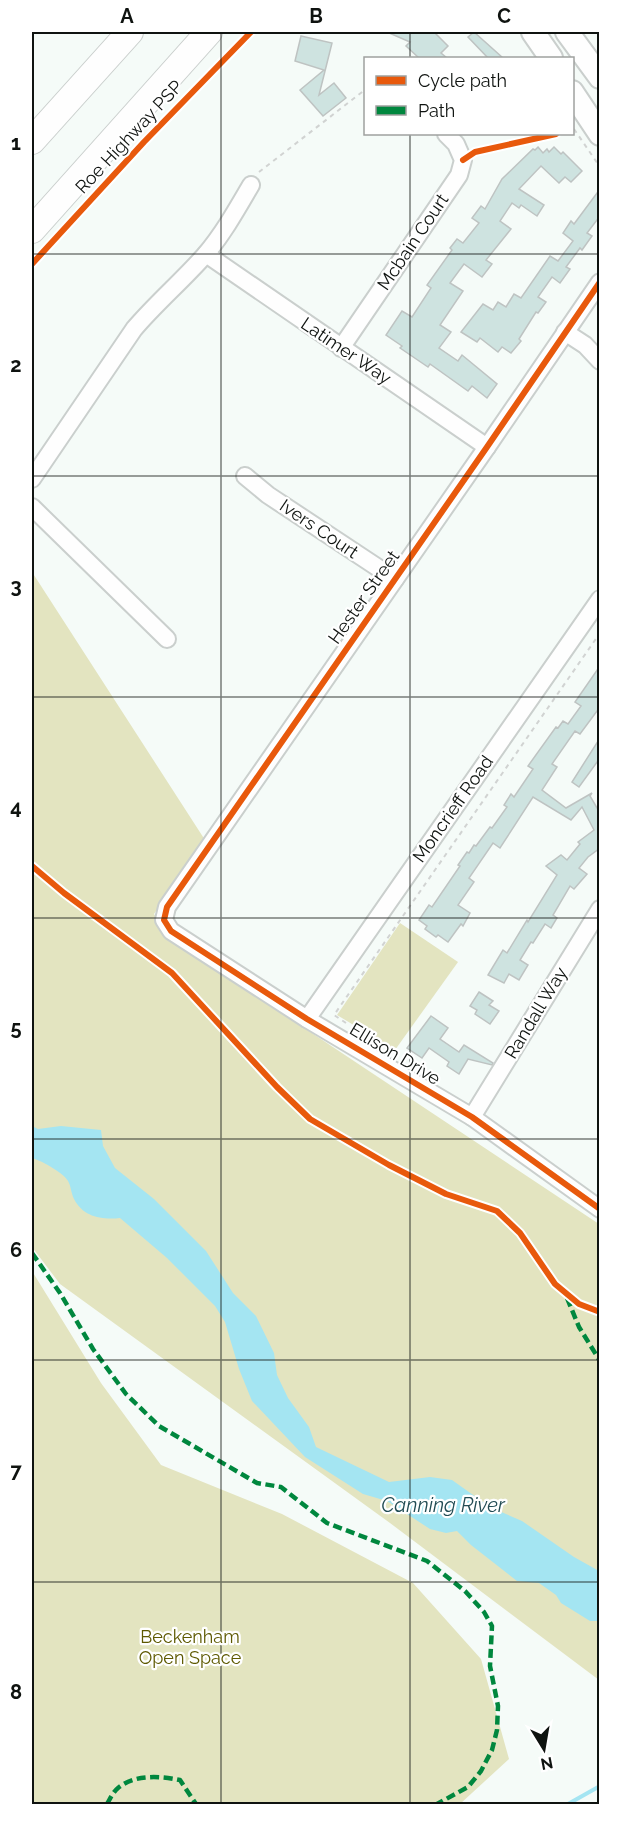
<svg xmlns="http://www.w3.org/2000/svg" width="631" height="1836" viewBox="0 0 631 1836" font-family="Raleway,sans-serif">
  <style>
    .green { fill: #e3e4c0 }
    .water { fill: #a4e5f2 }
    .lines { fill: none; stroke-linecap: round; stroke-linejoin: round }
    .stream { stroke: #a4e5f2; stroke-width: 4 }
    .building { fill: #cee3e0; stroke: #bec3c2; stroke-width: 1.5 }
    .minor-casing { stroke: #cacfcd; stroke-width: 20 }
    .major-casing { stroke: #cacfcd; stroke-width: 26 }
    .highway-casing { stroke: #cacfcd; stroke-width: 28 }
    .path { stroke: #d1d3d2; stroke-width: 2; stroke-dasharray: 4.5 4.5; stroke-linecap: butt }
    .minor { stroke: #fefefe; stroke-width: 16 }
    .major { stroke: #fefefe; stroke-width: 22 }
    .highway { stroke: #fefefe; stroke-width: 26 }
    .quiet { stroke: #00873e; stroke-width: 4.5; stroke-dasharray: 9 4.5; stroke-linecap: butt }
    .cycleway-casing { stroke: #fff; stroke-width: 10 }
    .cycleway { stroke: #e8590c; stroke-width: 6 }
    .grid { fill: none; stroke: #0f1310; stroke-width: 1.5; stroke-opacity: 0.55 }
    .labels { text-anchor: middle; stroke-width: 4.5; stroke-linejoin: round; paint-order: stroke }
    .street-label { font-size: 18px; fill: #0f1310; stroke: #fff }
    .park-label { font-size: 18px; fill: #5e5900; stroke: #fff }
    .water-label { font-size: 20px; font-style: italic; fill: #224c54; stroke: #fff }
    .neatline { fill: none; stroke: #0f1310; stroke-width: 2 }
    .grid-label { font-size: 20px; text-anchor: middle; font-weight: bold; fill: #0f1310 }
  </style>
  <rect width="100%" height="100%" fill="#f5fbf8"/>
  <!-- green -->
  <g class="green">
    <path d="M32 572 205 840 154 914 169 938 599 1224V1680L390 1523 60 1284 32 1247Z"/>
    <path d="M400 923 458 962 395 1050 337 1015Z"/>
    <path d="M32 1271 101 1383 161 1465 282 1514 413 1583 481 1659 509 1759 460 1804H32Z"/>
  </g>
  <!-- water -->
  <path class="water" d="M32 1126 38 1129 61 1126 101 1130 103 1146 115 1168 154 1199 206 1251 233 1293 256 1316 274 1353 277 1375 288 1398 309 1427 316 1447 389 1482 430 1477 452 1480 490 1507 522 1521 574 1557 599 1571V1621H590L561 1603 556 1595 539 1583 517 1581 471 1545 457 1531 446 1533 430 1529 387 1501 363 1494 305 1457 252 1401 239 1369 225 1322 215 1306 167 1258 120 1218C102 1220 83 1217 74 1199 71 1193 71 1186 68 1181 64 1173 40 1160 32 1158Z"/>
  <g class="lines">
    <!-- stream -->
    <path class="stream" d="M568 1804 600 1786"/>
  </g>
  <!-- building -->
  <g class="building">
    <path d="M387 32H434L448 46 441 53 447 58H419L406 46 410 42Z"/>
    <path d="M474 32 503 58H488L468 37Z"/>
    <path d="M301 36 332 43 319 95 334 83 346 98 323 116 300 90 324 70 295 61Z"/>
    <path d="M538 147 543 153 547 149 549 152 554 147 561 154 563 152 582 171 571 182 565 177 559 183 541 166 519 189 544 205 537 216 521 205 519 208 512 203 500 221 511 229 486 260 492 264 482 277 464 264 450 283 463 291 440 325 451 332 439 348 458 361 462 355 497 384 487 398 472 386 468 391 430 364 428 367 400 348 402 346 386 335 402 311 412 317 431 288 427 285 452 250 450 248 457 239 463 243 479 223 472 218 481 206 485 209 502 179 533 149 535 150Z"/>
    <path d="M600 189V216L587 233 592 236 582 250 580 248 566 267 570 269 560 283 552 277 538 297 546 302 538 313 536 312 519 339 521 341 511 353 502 347 498 352 480 338 477 342 461 332 483 304 493 310 498 302 506 307 514 294 521 298 550 256 558 261 573 241 563 233 571 221 574 224Z"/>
    <path d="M600 666V707L580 734 575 731 552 764 557 767 542 790 566 808 592 793 590 796 600 813V848L588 857 579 868 587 874 574 889 570 886 553 915 557 918 551 928 545 924 533 943 531 942 520 960 528 965 519 980 509 974 504 983 488 975 503 950 507 953 527 920 528 922 557 875 546 866 561 855 567 860 580 844 578 842 594 830 582 807 571 820 533 797 500 848 493 843 469 878 474 882 458 905 470 913 463 926 461 924 448 942 438 935 436 937 425 929 427 926 419 920 429 905 432 907 460 866 458 865 467 852 469 853 474 845 476 846 490 827 492 828 507 807 504 805 511 794 514 797 533 769 528 766 556 727 558 728 563 721 568 724 581 706 575 702Z"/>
    <path d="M600 738V758L579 787 572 782Z"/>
    <path d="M479 992 493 1001 489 1005 499 1011 490 1024 475 1014 477 1010 470 1006Z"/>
    <path d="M431 1016 448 1028 440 1039 459 1052 464 1045 493 1063 492 1065 468 1059 459 1074 447 1066 449 1062 429 1048 422 1058 407 1048Z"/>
  </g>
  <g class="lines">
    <!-- minor casing -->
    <g class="minor-casing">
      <g id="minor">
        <path d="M206 254 487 447"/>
        <path d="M600 282 487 447 167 907 164 920 171 931 307 1019 472 1117 600 1209"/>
        <path d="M565 332 585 345 600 361"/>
        <path d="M341 348 459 175 463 160 456 144 446 134"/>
        <path d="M245 476 268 495 395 579"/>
        <path d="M32 479 134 329C156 303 182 281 205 255 223 234 237 209 251 185"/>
        <path d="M32 507 167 639"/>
        <path d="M307 1019 600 599"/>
        <path d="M472 1117 600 909"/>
      </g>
    </g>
    <!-- major casing -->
    <g class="major-casing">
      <g id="major">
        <path d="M533 32 551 58"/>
        <path d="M567 32 600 77"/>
        <path d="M572 92 600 134"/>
      </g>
    </g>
    <!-- highway casing -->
    <g class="highway-casing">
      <g id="highway">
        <path d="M32 141 130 32"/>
        <path d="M32 230 209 32"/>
      </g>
    </g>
    <!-- path -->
    <g class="path">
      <path d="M574 129 600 167"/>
      <path d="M259 172 366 89"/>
      <path d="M346 1023 334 1015 600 633"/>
    </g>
    <!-- minor -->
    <use href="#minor" class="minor"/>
    <!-- major -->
    <use href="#major" class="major"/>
    <!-- highway -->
    <use href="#highway" class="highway"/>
    <!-- quiet -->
    <g class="quiet">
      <path d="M32 1253 60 1293 93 1349 126 1394 159 1426 257 1483 281 1487 327 1523 427 1561 465 1591 484 1612 492 1626 490 1666 498 1706 497 1730 492 1750 481 1771 468 1787 437 1804"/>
      <path d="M567 1298 579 1327 600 1361"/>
      <path d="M107 1804C110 1799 113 1792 118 1788 135 1774 160 1776 180 1780L196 1804"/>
    </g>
    <!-- cycleway casing -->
    <g class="cycleway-casing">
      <g id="cycleway">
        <path d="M463 160 475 152 556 134"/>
        <path d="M32 264 144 142 251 32"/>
        <path d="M600 282 487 447 167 907 164 920 171 931 307 1019 472 1117 600 1209"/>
        <path d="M32 866 64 893 172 973 277 1087 310 1119 389 1165 446 1194 497 1211 520 1233 555 1284 579 1304 600 1312"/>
      </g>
    </g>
    <!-- cycleway -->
    <use href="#cycleway" class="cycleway"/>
  </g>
  <!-- grid -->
  <path class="grid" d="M221 32V1804M410 32V58M410 134V1804M32 254H600M32 476H600M32 697H600M32 918H600M32 1139H600M32 1360H600M32 1582H600"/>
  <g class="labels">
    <!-- street labels -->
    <g class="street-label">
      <text transform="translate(129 137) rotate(-47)" y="6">Roe Highway PSP</text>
      <text transform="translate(413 242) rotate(-56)" y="6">Mcbain Court</text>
      <text transform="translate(346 351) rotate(34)" y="6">Latimer Way</text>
      <text transform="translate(319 529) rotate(34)" y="6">Ivers Court</text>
      <text transform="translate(364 597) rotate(-55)" y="6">Hester Street</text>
      <text transform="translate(453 809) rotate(-55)" y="6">Moncrieff Road</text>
      <text transform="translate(536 1013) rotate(-59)" y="6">Randall Way</text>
      <text transform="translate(395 1054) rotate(31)" y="6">Ellison Drive</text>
    </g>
    <!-- park labels -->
    <g class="park-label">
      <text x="190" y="1643">Beckenham<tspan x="190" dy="21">Open Space</tspan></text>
    </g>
    <!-- water labels -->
    <g class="water-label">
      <text x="443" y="1512">Canning River</text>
    </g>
  </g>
  <!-- border -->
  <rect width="631" height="1836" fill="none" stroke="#ffffff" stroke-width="66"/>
  <!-- legend -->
  <rect x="364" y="57" width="210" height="78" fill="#ffffff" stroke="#9fa19f" stroke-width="1.5"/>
  <rect x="376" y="76" width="30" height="9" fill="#e8590c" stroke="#9fa19f" stroke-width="1.5"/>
  <text x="418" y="87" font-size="18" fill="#0f1310">Cycle path</text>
  <rect x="376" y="106" width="30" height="9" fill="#00873e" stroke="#9fa19f" stroke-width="1.5"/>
  <text x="418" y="117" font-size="18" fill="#0f1310">Path</text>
  <!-- north arrow -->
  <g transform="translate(544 1749) rotate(169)" stroke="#ffffff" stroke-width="4.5" paint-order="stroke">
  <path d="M0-4.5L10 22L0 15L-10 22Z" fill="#0f1310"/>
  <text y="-9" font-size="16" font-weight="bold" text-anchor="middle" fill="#0f1310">N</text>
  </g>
  <rect x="33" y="33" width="565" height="1770" class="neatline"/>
  <g class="grid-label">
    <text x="127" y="23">A</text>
    <text x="316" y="23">B</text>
    <text x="504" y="23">C</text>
    <text x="16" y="150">1</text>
    <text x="16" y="372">2</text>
    <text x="16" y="593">3</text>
    <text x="16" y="814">4</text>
    <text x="16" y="1035">5</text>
    <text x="16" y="1257">6</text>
    <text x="16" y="1478">7</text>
    <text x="16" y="1699">8</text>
  </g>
</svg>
